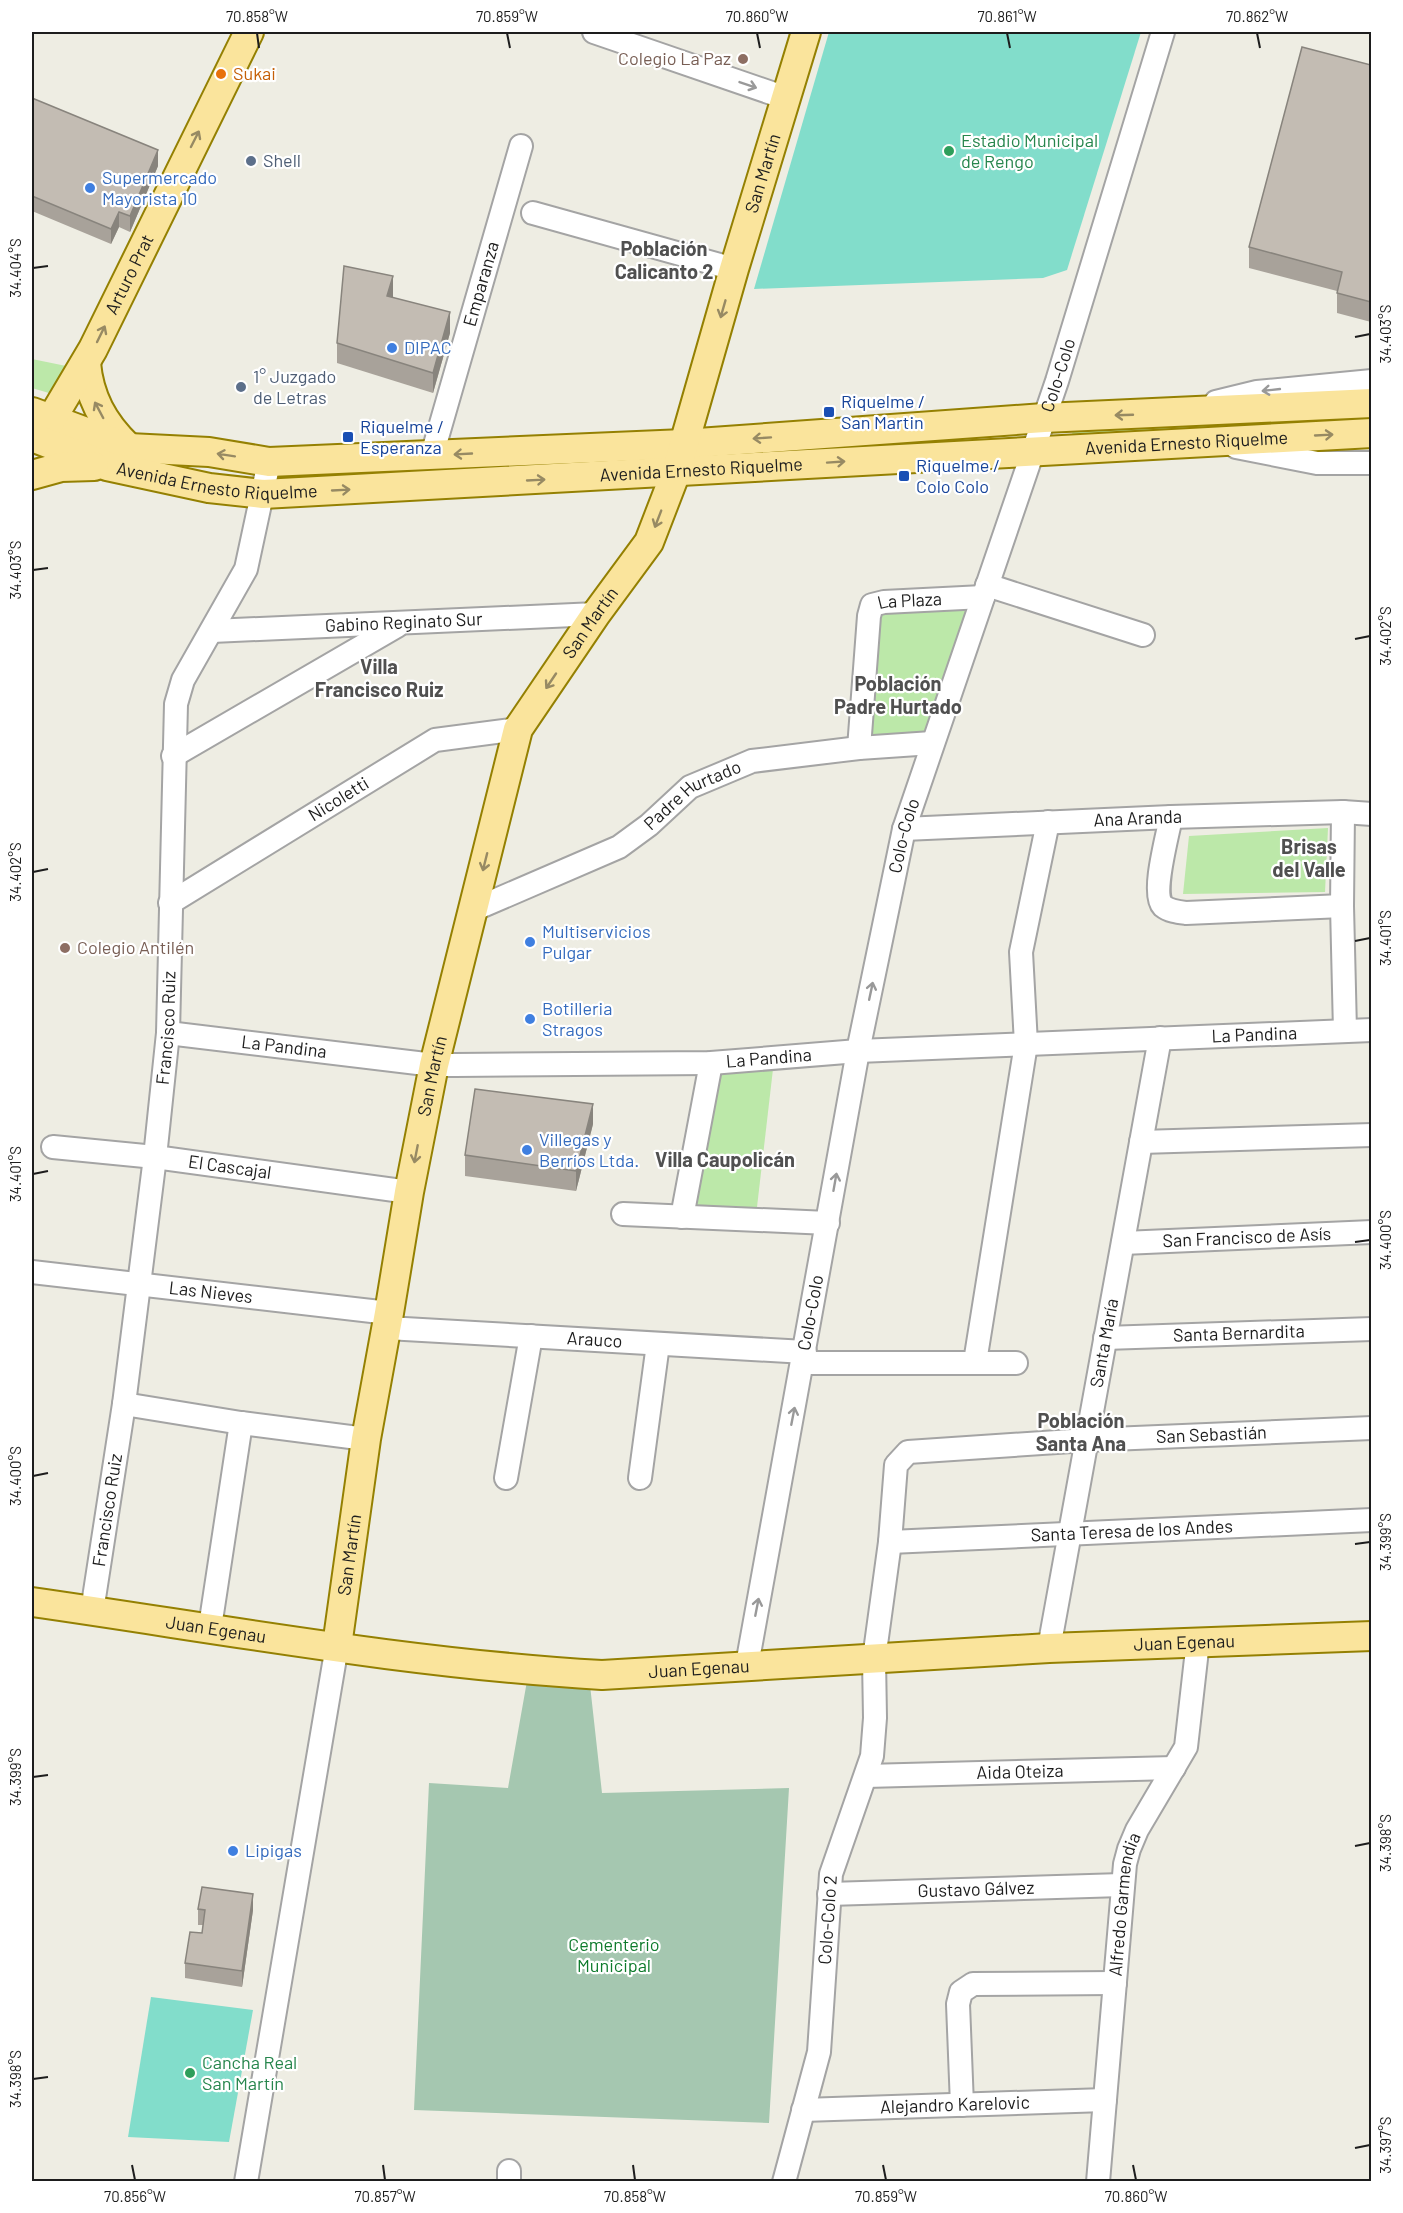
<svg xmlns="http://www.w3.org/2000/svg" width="1403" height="2213" viewBox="0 0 1403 2213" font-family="Barlow,sans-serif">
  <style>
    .grass { fill: #bce8a9 }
    .cemetery { fill: #a5c7b0 }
    .pitch { fill: #82ddcb }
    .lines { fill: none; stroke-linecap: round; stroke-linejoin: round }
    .minor-casing { stroke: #a4a4a4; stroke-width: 26 }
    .major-casing { stroke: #948002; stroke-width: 32 }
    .minor { stroke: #fff; stroke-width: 22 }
    .major { stroke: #fae49c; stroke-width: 28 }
    .wall { fill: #a8a29a }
    .shaded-wall { fill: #88847d }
    .building { fill: #c3bcb3; stroke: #88847d; stroke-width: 1.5 }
    .oneway { stroke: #999 }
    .oneway2 { stroke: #978a63 }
    .ticks { fill: none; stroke: #1d1d1d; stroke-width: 2 }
    .education-dot { fill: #8d6e63; stroke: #fff; stroke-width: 2 }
    .food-dot { fill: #e8710a; stroke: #fff; stroke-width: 2 }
    .leisure-dot { fill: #2e9e5b; stroke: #fff; stroke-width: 2 }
    .service-dot { fill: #5c6f8a; stroke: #fff; stroke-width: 2 }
    .shop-dot { fill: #3f7fe0; stroke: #fff; stroke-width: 2 }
    .transit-dot { fill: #1a4fb4; stroke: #fff; stroke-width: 2 }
    .labels { text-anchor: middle; stroke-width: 4.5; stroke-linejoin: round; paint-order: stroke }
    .education-label { font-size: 18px; fill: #785e54; stroke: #fff; text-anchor: end }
    .food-label { font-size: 18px; fill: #c56008; stroke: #fff; text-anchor: start }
    .leisure-label { font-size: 18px; fill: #27864d; stroke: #fff; text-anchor: start }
    .service-label { font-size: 18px; fill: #4e5e75; stroke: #fff; text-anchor: start }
    .street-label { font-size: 18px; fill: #1d1d1d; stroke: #fff }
    .shop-label { font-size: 18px; fill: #366cbe; stroke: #fff; text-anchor: start }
    .transit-label { font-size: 18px; fill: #164399; stroke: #fff; text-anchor: start }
    .park-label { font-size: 18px; fill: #0d7a2b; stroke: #fff }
    .neighbourhood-label { font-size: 20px; font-weight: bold; fill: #505050; stroke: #fff }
    .neatline { fill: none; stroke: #1d1d1d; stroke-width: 2 }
    .ticks-label { font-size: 15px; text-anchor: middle; fill: #1d1d1d }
  </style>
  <rect width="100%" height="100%" fill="#eeede3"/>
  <!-- grass -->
  <g class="grass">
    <path d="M32 359 76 368 59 396 32 388Z"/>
    <path d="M1371 416V428L1071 437 1075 425Z"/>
    <path d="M995 599 933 738 866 745 877 609Z"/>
    <path d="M1328 828 1325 892 1183 894 1189 836Z"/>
    <path d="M773 1069 757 1207H695L716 1072Z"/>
  </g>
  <!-- cemetery -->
  <path class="cemetery" d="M527 1681 590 1685 602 1793 789 1788 769 2123 414 2110 429 1783 508 1788Z"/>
  <!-- pitch -->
  <g class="pitch">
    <path d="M829 32H1141L1067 270 1043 278 754 289Z"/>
    <path d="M151 1997 253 2010 229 2142 128 2137Z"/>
  </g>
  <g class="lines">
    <!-- minor casing -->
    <g class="minor-casing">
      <g id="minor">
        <path d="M594 32 786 98"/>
        <path d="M533 213 734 269"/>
        <path d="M1216 402 1257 392 1372 381"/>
        <path d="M1236 447 1317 463H1372"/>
        <path id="s1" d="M432 455 521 146"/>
        <path d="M987 585 1143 635"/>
        <path id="s2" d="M212 631 596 614"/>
        <path id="s3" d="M859 748 869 616 872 605 884 602 983 597"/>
        <path d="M173 756 397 626"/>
        <path d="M1343 812 1342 906 1345 1031"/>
        <path d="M1171 817C1168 834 1151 894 1163 906 1169 911 1178 912 1186 913L1342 906"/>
        <path id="s4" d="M904 829 1171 817 1343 812 1372 814"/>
        <path id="s5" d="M170 903 435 740 518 729"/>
        <path id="s6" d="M473 910 619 847 649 825 690 787 752 761 859 748 932 743"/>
        <path id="s7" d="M168 1033 434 1065H455L711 1063 858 1051 1372 1030"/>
        <path d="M1141 1142 1372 1135"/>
        <path id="s8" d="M53 1147 155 1157 409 1192"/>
        <path d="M623 1214 828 1223"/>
        <path d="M682 1217 711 1063"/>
        <path id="s9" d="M1123 1243 1372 1232"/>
        <path id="s10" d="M32 1272 389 1313"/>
        <path id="s11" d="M387 1328 805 1352"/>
        <path id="s12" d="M1105 1338 1372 1329"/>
        <path d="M975 1362 1026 1044 1021 952 1048 822"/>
        <path d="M803 1363H1016"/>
        <path d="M124 1404 241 1423 366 1439"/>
        <path d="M506 1478 531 1336"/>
        <path d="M640 1478 658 1344"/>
        <path id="s13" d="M890 1542 1372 1520"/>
        <path id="s14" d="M92 1611 124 1404 155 1157 168 1033 176 704 183 680 246 569 269 462"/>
        <path d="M210 1627 241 1423"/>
        <path id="s15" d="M1049 1648 1160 1038"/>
        <path id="s16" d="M747 1665 858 1051 904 829 1057 381 1163 32"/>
        <path id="s17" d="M866 1776 1174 1768"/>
        <path id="s18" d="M829 1894 1122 1885"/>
        <path d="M962 2105 958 2004 961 1992 973 1984 1115 1983"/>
        <path id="s19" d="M803 2110 1105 2100"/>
        <path d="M246 2182 337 1646"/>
        <path d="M509 2182V2171"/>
        <path id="s20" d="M784 2182 819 2052 831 1874 872 1756 875 1718 874 1659 890 1542 896 1465 908 1452 1087 1440 1372 1428"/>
        <path id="s21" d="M1098 2182 1125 1864 1129 1849 1137 1830 1186 1747 1198 1641"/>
      </g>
    </g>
    <!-- major casing -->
    <g class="major-casing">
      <g id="major">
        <path d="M86 363C89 397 103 423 128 447"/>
        <path d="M32 412 129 448 209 452 269 462 684 444 1044 418 1372 403"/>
        <path id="s22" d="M42 435 93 349 249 32"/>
        <path id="s23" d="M32 437 107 466 209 488 263 494 1372 433"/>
        <path d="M32 475 61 467 94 466"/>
        <path id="s24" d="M32 1602C221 1629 411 1664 602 1675L1049 1648 1372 1636"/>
        <path id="s25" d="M337 1646 366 1439 389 1313 409 1192 434 1065 518 729 596 614 649 542 676 472 734 269 806 32"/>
      </g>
    </g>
    <!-- minor -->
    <use href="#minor" class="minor"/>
    <!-- major -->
    <use href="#major" class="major"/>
  </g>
  <!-- wall -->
  <g class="wall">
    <path d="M1371 65V322L1337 313V291L1249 268V247Z"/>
    <path d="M32 98 158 166 130 232 119 227 111 244 32 211Z"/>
    <path d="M393 298 450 333 433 393 337 363V343Z"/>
    <path d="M593 1124 576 1191 465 1176V1155Z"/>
    <path d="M198 1909 253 1910 242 1987 185 1978V1963L202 1933 203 1925H198Z"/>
  </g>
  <!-- shaded-wall -->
  <g class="shaded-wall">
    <path d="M158 150V166L130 232V216Z"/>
    <path d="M119 212V227L111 244V229Z"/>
    <path d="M393 276V297L387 316V296Z"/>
    <path d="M450 312V333L433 393V373Z"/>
    <path d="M593 1104V1124L576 1191V1171Z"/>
    <path d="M253 1894V1910L242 1987V1971Z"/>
  </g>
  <!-- building -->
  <g class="building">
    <path d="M1302 47 1371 65V302L1337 293 1342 272 1249 247Z"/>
    <path d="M32 98 158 150 130 216 119 212 111 229 32 196Z"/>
    <path d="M344 266 393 276 387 296 450 312 433 373 337 343Z"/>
    <path d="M475 1089 593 1104 576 1171 465 1155Z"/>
    <path d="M202 1887 253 1894 242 1971 185 1963 190 1932 202 1933 205 1910 198 1909Z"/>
  </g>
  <!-- one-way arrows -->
  <defs><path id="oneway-shaft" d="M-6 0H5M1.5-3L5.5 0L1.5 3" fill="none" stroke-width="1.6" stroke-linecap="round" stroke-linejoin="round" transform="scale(1.5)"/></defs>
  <g class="oneway">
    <use href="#oneway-shaft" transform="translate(748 85) rotate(19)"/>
    <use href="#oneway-shaft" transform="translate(1271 390) rotate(174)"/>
    <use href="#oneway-shaft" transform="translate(871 991) rotate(-78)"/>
    <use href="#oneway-shaft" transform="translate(835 1182) rotate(-80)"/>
    <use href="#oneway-shaft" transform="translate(793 1416) rotate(-79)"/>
    <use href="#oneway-shaft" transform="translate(757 1607) rotate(-79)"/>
  </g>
  <g class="oneway2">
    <use href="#oneway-shaft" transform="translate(195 139) rotate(-63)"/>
    <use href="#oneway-shaft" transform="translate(723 309) rotate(106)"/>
    <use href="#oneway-shaft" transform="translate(101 334) rotate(-64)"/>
    <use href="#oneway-shaft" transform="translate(99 410) rotate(-118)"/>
    <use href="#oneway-shaft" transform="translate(1124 415) rotate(178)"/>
    <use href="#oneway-shaft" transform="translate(1324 435) rotate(-3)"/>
    <use href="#oneway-shaft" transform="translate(762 438) rotate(176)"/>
    <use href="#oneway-shaft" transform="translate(463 454) rotate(177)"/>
    <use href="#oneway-shaft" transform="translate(226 455) rotate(-171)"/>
    <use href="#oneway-shaft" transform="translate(836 462) rotate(-4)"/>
    <use href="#oneway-shaft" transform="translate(536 480) rotate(-3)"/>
    <use href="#oneway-shaft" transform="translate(341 490) rotate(-3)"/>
    <use href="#oneway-shaft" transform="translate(658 519) rotate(111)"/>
    <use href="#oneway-shaft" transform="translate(551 681) rotate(124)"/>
    <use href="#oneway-shaft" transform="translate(485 862) rotate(104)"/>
    <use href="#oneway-shaft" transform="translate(416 1154) rotate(101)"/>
  </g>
  <!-- ticks -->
  <path class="ticks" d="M257 33 259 48M507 33 510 48M757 33 760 48M1007 33 1010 48M1257 33 1260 48M33 268 48 266M1355 337 1370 334M33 570 48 568M1355 639 1370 636M33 872 48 869M1355 941 1370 938M33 1174 48 1171M1355 1242 1370 1240M33 1476 48 1473M1355 1544 1370 1542M33 1777 48 1775M1355 1846 1370 1843M33 2079 48 2077M1355 2148 1370 2145M132 2165 135 2180M383 2165 385 2180M633 2165 635 2180M883 2165 886 2180M1133 2165 1136 2180"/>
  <!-- markers -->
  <g class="education-dot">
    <circle cx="743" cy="59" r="6"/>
    <circle cx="65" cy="948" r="6"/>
  </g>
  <circle class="food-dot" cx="221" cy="74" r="6"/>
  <g class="leisure-dot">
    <circle cx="949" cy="151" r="6"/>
    <circle cx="190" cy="2073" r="6"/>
  </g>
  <g class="service-dot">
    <circle cx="251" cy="161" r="6"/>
    <circle cx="241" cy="387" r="6"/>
  </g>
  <g class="shop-dot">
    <circle cx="90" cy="188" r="6"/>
    <circle cx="392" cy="348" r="6"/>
    <circle cx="530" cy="942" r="6"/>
    <circle cx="530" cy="1019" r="6"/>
    <circle cx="527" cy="1150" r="6"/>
    <circle cx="233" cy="1851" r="6"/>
  </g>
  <g class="transit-dot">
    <rect x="823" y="406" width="12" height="12" rx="3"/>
    <rect x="342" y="431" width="12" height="12" rx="3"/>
    <rect x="898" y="470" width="12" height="12" rx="3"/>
  </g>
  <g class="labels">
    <!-- education labels -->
    <g class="education-label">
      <text x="731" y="65">Colegio La Paz</text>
      <text x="77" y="954" text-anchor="start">Colegio Antilén</text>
    </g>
    <!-- food labels -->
    <g class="food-label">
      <text x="233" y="80">Sukai</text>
    </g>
    <!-- leisure labels -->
    <g class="leisure-label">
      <text x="961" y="147">Estadio Municipal<tspan x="961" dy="21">de Rengo</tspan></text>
      <text x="202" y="2069">Cancha Real<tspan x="202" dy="21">San Martín</tspan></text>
    </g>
    <!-- service labels -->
    <g class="service-label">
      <text x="263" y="167">Shell</text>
      <text x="253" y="383">1° Juzgado<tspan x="253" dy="21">de Letras</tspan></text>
    </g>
    <!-- street labels -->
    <g class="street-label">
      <text dy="6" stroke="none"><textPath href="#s25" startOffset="1550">San Martín</textPath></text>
      <text dy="6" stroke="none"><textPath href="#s22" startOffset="183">Arturo Prat</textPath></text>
      <text dy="6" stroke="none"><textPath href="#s1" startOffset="178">Emparanza</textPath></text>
      <text dy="6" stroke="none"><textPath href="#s16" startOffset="1330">Colo-Colo</textPath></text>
      <text dy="6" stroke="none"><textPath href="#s23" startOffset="1164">Avenida Ernesto Riquelme</textPath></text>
      <text dy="6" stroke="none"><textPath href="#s23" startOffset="678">Avenida Ernesto Riquelme</textPath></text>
      <text dy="6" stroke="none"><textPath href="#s23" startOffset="192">Avenida Ernesto Riquelme</textPath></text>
      <text dy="6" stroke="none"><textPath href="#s3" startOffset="182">La Plaza</textPath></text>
      <text dy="6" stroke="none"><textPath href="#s2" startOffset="192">Gabino Reginato Sur</textPath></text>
      <text dy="6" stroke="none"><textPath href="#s25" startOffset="1064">San Martín</textPath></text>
      <text dy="6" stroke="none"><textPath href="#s6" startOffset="250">Padre Hurtado</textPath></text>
      <text dy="6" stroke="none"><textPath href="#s5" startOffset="198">Nicoletti</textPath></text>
      <text dy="6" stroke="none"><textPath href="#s4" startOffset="234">Ana Aranda</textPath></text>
      <text dy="6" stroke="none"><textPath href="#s16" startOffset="844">Colo-Colo</textPath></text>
      <text dy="6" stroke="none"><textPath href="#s14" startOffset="588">Francisco Ruiz</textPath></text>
      <text dy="6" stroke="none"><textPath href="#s7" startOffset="1089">La Pandina</textPath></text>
      <text dy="6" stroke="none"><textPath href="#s7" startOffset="117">La Pandina</textPath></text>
      <text dy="6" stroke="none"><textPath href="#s7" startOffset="603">La Pandina</textPath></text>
      <text dy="6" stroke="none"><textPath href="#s25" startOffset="578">San Martín</textPath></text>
      <text dy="6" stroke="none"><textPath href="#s8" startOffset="178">El Cascajal</textPath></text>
      <text dy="6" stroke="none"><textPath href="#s9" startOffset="124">San Francisco de Asís</textPath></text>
      <text dy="6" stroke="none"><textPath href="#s10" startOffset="180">Las Nieves</textPath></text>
      <text dy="6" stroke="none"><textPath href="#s16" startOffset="358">Colo-Colo</textPath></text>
      <text dy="6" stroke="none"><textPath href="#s12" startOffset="134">Santa Bernardita</textPath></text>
      <text dy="6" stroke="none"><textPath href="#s11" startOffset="208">Arauco</textPath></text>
      <text dy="6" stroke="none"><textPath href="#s15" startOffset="310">Santa María</textPath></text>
      <text dy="6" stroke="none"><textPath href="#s20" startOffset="1052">San Sebastián</textPath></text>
      <text dy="6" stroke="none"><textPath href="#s14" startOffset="102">Francisco Ruiz</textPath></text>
      <text dy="6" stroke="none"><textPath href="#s13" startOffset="242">Santa Teresa de los Andes</textPath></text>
      <text dy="6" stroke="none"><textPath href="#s25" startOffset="92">San Martín</textPath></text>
      <text dy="6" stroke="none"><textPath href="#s24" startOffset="186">Juan Egenau</textPath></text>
      <text dy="6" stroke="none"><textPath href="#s24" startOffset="1158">Juan Egenau</textPath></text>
      <text dy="6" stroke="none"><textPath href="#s24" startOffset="672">Juan Egenau</textPath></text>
      <text dy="6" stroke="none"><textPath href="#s17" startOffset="154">Aida Oteiza</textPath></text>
      <text dy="6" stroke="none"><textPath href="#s18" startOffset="147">Gustavo Gálvez</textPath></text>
      <text dy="6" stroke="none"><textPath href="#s21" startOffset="279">Alfredo Garmendia</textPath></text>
      <text dy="6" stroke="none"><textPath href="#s20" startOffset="267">Colo-Colo 2</textPath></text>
      <text dy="6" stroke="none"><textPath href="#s19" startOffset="152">Alejandro Karelovic</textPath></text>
    </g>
    <!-- shop labels -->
    <g class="shop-label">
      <text x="102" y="184">Supermercado<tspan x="102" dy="21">Mayorista 10</tspan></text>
      <text x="404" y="354">DIPAC</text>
      <text x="542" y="938">Multiservicios<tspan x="542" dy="21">Pulgar</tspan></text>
      <text x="542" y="1015">Botilleria<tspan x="542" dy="21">Stragos</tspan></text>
      <text x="539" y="1146">Villegas y<tspan x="539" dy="21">Berríos Ltda.</tspan></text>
      <text x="245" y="1857">Lipigas</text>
    </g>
    <!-- transit labels -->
    <g class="transit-label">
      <text x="841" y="408">Riquelme /<tspan x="841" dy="21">San Martin</tspan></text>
      <text x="360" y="433">Riquelme /<tspan x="360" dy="21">Esperanza</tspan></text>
      <text x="916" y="472">Riquelme /<tspan x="916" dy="21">Colo Colo</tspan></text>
    </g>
    <!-- park labels -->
    <g class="park-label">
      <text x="614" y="1951">Cementerio<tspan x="614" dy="21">Municipal</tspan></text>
    </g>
    <!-- neighbourhood labels -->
    <g class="neighbourhood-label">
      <text x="664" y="256">Población<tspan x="664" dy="23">Calicanto 2</tspan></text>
      <text x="379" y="674">Villa<tspan x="379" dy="23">Francisco Ruiz</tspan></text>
      <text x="898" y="691">Población<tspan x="898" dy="23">Padre Hurtado</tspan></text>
      <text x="1309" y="854">Brisas<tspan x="1309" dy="23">del Valle</tspan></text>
      <text x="725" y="1167">Villa Caupolicán</text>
      <text x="1081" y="1428">Población<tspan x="1081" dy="23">Santa Ana</tspan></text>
    </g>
  </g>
  <!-- border -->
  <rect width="1403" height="2213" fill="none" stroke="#ffffff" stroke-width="66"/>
  <rect x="33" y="33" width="1337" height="2147" class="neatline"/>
  <g class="ticks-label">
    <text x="257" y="22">70.858°W</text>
    <text x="507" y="22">70.859°W</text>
    <text x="757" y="22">70.860°W</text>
    <text x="1007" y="22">70.861°W</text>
    <text x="1257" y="22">70.862°W</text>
    <text transform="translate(16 268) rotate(-90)" y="5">34.404°S</text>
    <text transform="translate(1386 334) rotate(-90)" y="5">34.403°S</text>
    <text transform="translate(16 570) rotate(-90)" y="5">34.403°S</text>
    <text transform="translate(1386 636) rotate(-90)" y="5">34.402°S</text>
    <text transform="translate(16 872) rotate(-90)" y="5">34.402°S</text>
    <text transform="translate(1386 938) rotate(-90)" y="5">34.401°S</text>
    <text transform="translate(16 1174) rotate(-90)" y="5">34.401°S</text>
    <text transform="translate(1386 1240) rotate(-90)" y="5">34.400°S</text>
    <text transform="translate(16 1476) rotate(-90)" y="5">34.400°S</text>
    <text transform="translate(1386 1542) rotate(-90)" y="5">34.399°S</text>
    <text transform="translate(16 1777) rotate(-90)" y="5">34.399°S</text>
    <text transform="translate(1386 1843) rotate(-90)" y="5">34.398°S</text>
    <text transform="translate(16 2079) rotate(-90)" y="5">34.398°S</text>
    <text transform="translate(1386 2145) rotate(-90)" y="5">34.397°S</text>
    <text x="135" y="2202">70.856°W</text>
    <text x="385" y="2202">70.857°W</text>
    <text x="635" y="2202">70.858°W</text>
    <text x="886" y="2202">70.859°W</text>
    <text x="1136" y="2202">70.860°W</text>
  </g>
</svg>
